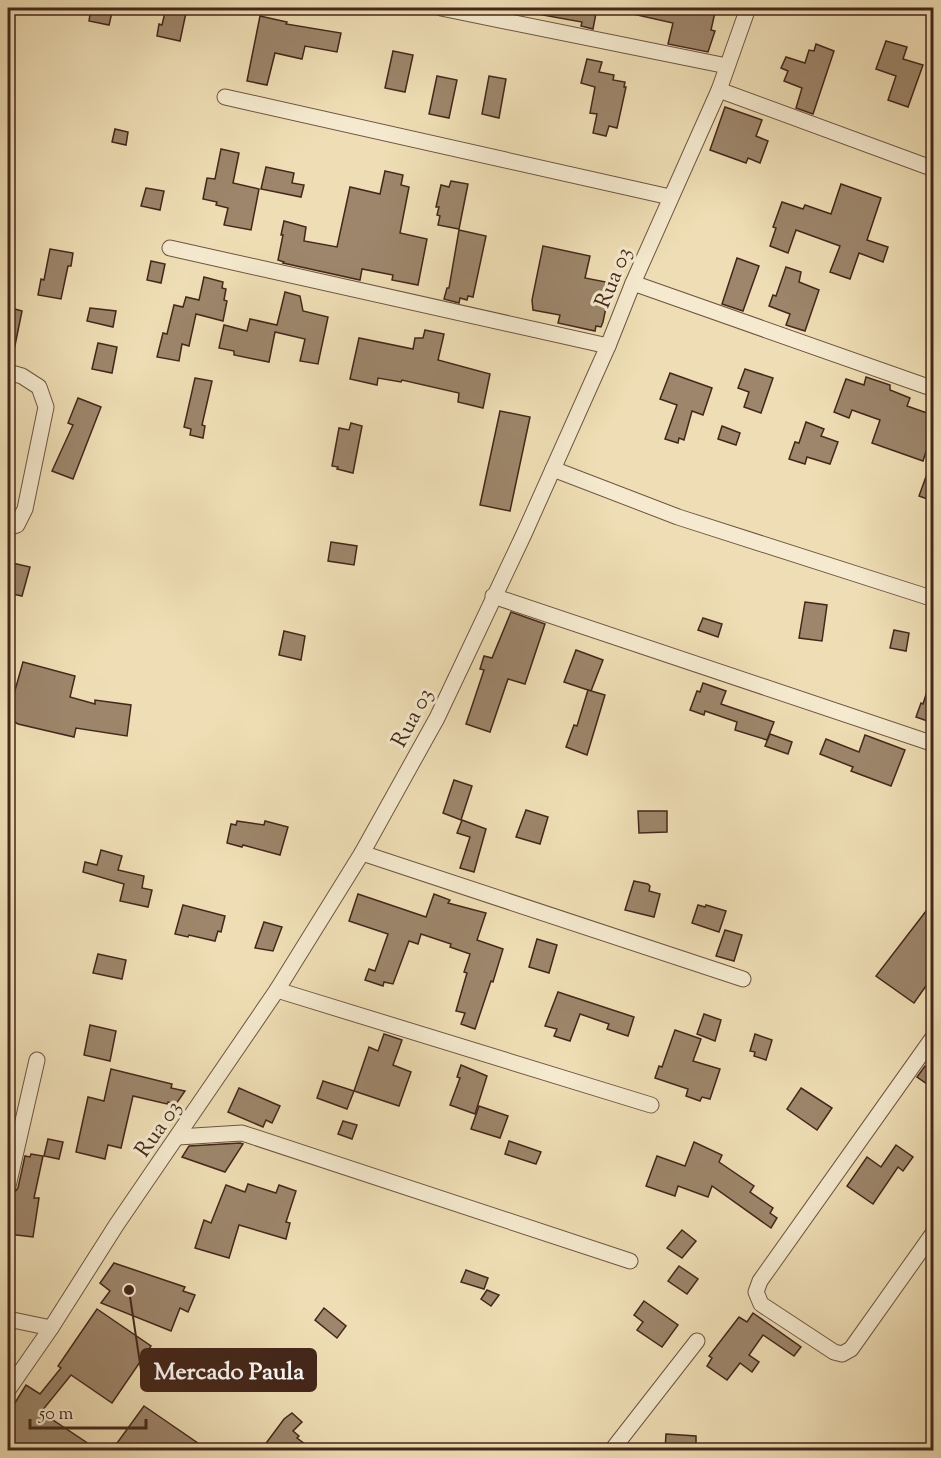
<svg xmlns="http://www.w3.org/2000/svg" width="941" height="1458" viewBox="0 0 941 1458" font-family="'Sorts Mill Goudy',serif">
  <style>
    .building { fill: #9d866b; stroke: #44271a; stroke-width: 1.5 }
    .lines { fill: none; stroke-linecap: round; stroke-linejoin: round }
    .minor-casing { stroke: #6f5541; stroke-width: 17 }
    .minor { stroke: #f5eacf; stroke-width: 15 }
    .labels { text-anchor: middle; stroke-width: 6; stroke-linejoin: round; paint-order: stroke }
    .street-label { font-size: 22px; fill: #44271a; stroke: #f5eacf }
    .leader { fill: none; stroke: #44271a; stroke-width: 2 }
    .callout-dot { fill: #44271a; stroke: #f5eacf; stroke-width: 2 }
    .callout { fill: #44271a; stroke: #44271a; stroke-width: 2 }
    .callout-label { font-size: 24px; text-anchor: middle; font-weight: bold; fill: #fff }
  </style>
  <rect width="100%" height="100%" fill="#efdeb5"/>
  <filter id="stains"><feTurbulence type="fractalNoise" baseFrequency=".00333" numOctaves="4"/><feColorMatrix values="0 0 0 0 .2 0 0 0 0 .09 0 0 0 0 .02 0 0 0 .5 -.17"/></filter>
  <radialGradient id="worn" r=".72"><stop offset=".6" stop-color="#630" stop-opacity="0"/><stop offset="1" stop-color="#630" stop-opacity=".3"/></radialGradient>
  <!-- building -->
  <g class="building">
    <path d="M91 8H113L109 25 89 21Z"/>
    <path d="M166 8H187L180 41 157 36 159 24 162 25Z"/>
    <path d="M538 8H597L593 29 581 26 582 22 537 14Z"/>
    <path d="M628 8H716L711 30 715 31 708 52 668 44 673 23 628 13Z"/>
    <path d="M260 16 287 22 286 24 341 33 337 52 305 46 302 59 275 53 267 85 247 81Z"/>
    <path d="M886 41 907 47 903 59 923 65 908 107 888 100 896 76 876 69Z"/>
    <path d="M816 44 834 51 813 114 796 108 802 88 784 81 788 71 781 68 786 57 805 63 809 50 814 51Z"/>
    <path d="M393 51 413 55 405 92 385 88Z"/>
    <path d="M587 59 602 62 599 72 614 75 613 80 625 82 624 87H626L617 128 609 126 606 136 593 133 597 114 590 113 595 87 581 83Z"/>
    <path d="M437 76 457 80 449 118 429 114Z"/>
    <path d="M489 76 506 79 499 118 482 114Z"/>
    <path d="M725 107 762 120 756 136 768 141 760 163 748 158 746 163 710 150Z"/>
    <path d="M115 129 128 132 126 145 112 142Z"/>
    <path d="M221 149 239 153 233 183 259 189 251 230 224 225 228 208 216 205 217 202 203 199 207 178 215 179Z"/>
    <path d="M266 167 294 173 292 183 304 185 301 197 261 189Z"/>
    <path d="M385 171 403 175 401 185 409 187 400 233 427 239 418 285 392 280 393 275 362 269 360 280 283 263 284 262 278 260 283 235H281L284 221 306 227 304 241 337 247 350 187 380 194Z"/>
    <path d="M451 181 468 184 459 229 438 225 440 216 437 215 439 207H436L441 185 449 187Z"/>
    <path d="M841 184 881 198 867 240 888 247 883 262 859 253 850 279 830 272 840 246 796 230 788 253 770 246 776 228 773 227 782 202 803 209 805 205 831 214Z"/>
    <path d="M146 188 164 191 160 210 141 206Z"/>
    <path d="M459 230 486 236 473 297 468 296 467 300 460 298 459 303 444 299 447 288H449Z"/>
    <path d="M543 246 590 256 585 278 611 283 603 322 601 327 596 326 595 331 558 323 560 315 533 310 532 300Z"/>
    <path d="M50 249 73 253 71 266H68L61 299 38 295 41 279 44 280Z"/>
    <path d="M737 258 759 266 743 311 722 304Z"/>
    <path d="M151 261 165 264 161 283 147 280Z"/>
    <path d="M786 267 801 272 799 282 819 290 805 331 786 325 790 314 769 306 773 295 776 296Z"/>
    <path d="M204 277 223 282 222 288 226 289 224 300 227 301 223 321 196 314 189 346 182 344 179 361 157 357 163 333 167 334 174 305 183 307 186 297 199 300Z"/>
    <path d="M285 292 300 296 303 311 328 317 318 364 300 361 305 339 275 332 269 362 234 355V351L219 348 224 325 247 331 250 319 277 325Z"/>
    <path d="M8 307 22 311 13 355 8 354Z"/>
    <path d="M90 308 116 311 113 327 87 321Z"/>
    <path d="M425 330 444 334 438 360 490 374 483 408 458 402 459 393 402 380 401 382 378 378 377 385 350 379 359 338 413 349 415 338H423Z"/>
    <path d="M98 343 117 347 112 373 92 369Z"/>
    <path d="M745 369 773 378 761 413 744 407 749 392 738 388Z"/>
    <path d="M670 373 712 388 703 415 692 411 684 440 679 438 678 443 665 439 677 405 660 399Z"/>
    <path d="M866 377 890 385V390L910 398 907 406 933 415V430L923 461 872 443 880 420 852 410 849 418 834 412 846 379 864 385Z"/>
    <path d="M195 378 212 381 202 425 205 426 203 438 190 435 191 429 184 427Z"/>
    <path d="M78 398 101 407 73 479 52 471 73 425 68 423Z"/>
    <path d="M500 411 530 417 510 511 480 505Z"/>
    <path d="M806 422 824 429 821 436 838 442 830 464 807 457 805 464 789 459 795 442 799 443Z"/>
    <path d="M351 423 362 426 353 473 337 469 338 467 332 466 339 428 349 430Z"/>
    <path d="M722 426 740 433 736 445 718 439Z"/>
    <path d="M932 460H933V501L919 496Z"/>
    <path d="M331 542 357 546 354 565 328 561Z"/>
    <path d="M8 562 30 567 22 596 8 593Z"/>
    <path d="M805 602 827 605 822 641 799 638Z"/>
    <path d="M511 612 545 624 525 684 508 679 490 732 466 724 484 670 480 669 484 656 492 658Z"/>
    <path d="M703 618 722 624 718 637 698 630Z"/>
    <path d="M894 630 909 633 906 651 890 648Z"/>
    <path d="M284 631 305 636 301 660 279 655Z"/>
    <path d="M576 650 603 660 591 691 564 682Z"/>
    <path d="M23 662 75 676 70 697 95 704V700L131 705 127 736 76 728 74 737 18 724 8 718V699L12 701Z"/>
    <path d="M931 679 933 680V723L916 717 921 703 923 704Z"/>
    <path d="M703 683 726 691 721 704 774 722 767 740 735 730 737 722 705 711 704 715 690 710 697 691 700 692Z"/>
    <path d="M588 690 605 695 587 755 566 747 574 725 577 726Z"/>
    <path d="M770 734 792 742 788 754 765 746Z"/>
    <path d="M865 735 905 750 891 786 851 771 853 767 820 754 826 739 859 752Z"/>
    <path d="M454 780 472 786 461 820 443 813Z"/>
    <path d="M526 810 548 817 540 844 516 837Z"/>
    <path d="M638 811H667V832L639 833Z"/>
    <path d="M462 820 486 829 474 872 460 868 470 837 457 833Z"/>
    <path d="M237 821 264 825 265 821 288 827 280 855 243 845 242 847 227 843 231 824 236 825Z"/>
    <path d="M101 850 122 856 118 870 144 876 142 888 152 890 148 907 120 901 124 884 83 872 85 862 97 865Z"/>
    <path d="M634 881 648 884 650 886 649 891 660 894 654 917 625 910Z"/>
    <path d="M358 894 426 917 434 894 450 900 448 903 486 913 477 940 503 949 493 982 491 981 475 1029 461 1024 465 1013 456 1011 467 973 464 972 470 954 450 947 451 944 421 934 418 944 409 941 393 984 384 982 383 986 365 980 369 969 375 971 388 934 349 921Z"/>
    <path d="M933 902V976L914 1003 876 976Z"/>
    <path d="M183 905 225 916 221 932 218 931 215 941 189 935 188 937 175 934Z"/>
    <path d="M698 905 705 907 706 905 726 911 719 932 692 923Z"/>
    <path d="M264 922 282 927 273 951 255 948Z"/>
    <path d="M725 930 742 935 734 961 716 956Z"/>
    <path d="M537 939 557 945 549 973 529 967Z"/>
    <path d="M98 954 126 960 122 979 93 973Z"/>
    <path d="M558 992 634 1017 628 1036 607 1029 609 1024 580 1014 570 1041 554 1036 557 1029 545 1026Z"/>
    <path d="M704 1014 721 1020 715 1041 697 1034Z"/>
    <path d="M90 1025 116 1031 110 1061 84 1055Z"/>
    <path d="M675 1030 701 1039 693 1061 720 1069 710 1099 702 1097 700 1101 686 1096 688 1089 655 1078 659 1066 662 1067Z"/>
    <path d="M384 1034 402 1040 393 1065 411 1072 399 1106 354 1091 369 1047 378 1051Z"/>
    <path d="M755 1034 772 1040 766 1060 754 1056 755 1052 750 1051Z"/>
    <path d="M461 1065 487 1076 475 1114 450 1105 460 1078 457 1077Z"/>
    <path d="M925 1066 933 1072V1088L917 1077Z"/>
    <path d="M111 1069 172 1084 171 1088 185 1091 176 1104 168 1102 167 1104 133 1096 121 1148 108 1145 105 1159 76 1152 88 1097 104 1101Z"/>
    <path d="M323 1081 354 1091 347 1109 317 1098Z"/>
    <path d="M239 1088 280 1106 272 1123 266 1120 263 1127 228 1112Z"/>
    <path d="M801 1088 832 1108 817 1130 787 1109Z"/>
    <path d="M479 1106 508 1116 500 1138 471 1129Z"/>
    <path d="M343 1121 357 1125 352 1139 338 1134Z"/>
    <path d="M48 1139 63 1142 59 1159 44 1156Z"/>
    <path d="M509 1141 541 1152 536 1164 505 1154Z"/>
    <path d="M694 1142 722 1155 719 1162 754 1186 750 1192 773 1208 770 1213 777 1218 771 1228 712 1186 708 1197 678 1186 675 1196 646 1186 657 1156 685 1166Z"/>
    <path d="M240 1143 243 1144 225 1172 182 1157 189 1146Z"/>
    <path d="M896 1145 913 1157 903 1171 898 1167 873 1204 847 1186 867 1157 881 1167Z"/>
    <path d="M31 1154 43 1156 34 1198H39L33 1237 8 1234V1220L13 1194 18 1188 25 1156 30 1157Z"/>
    <path d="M248 1184 276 1193 279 1185 296 1191 286 1222 290 1223 286 1239 239 1225 229 1258 195 1248 204 1220 211 1223 226 1185 245 1192Z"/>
    <path d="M682 1230 696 1241 682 1258 667 1248Z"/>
    <path d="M114 1263 185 1287 183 1291 195 1295 188 1312 180 1308 171 1331 101 1303 110 1291 100 1283Z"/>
    <path d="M679 1266 698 1279 687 1294 668 1281Z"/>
    <path d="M466 1270 488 1278 484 1289 461 1282Z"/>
    <path d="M487 1290 499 1295 491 1306 481 1299Z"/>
    <path d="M644 1301 678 1325 662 1347 637 1330 643 1322 634 1315Z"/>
    <path d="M324 1308 346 1326 337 1338 315 1320Z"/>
    <path d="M97 1309 151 1346 112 1403 71 1375 41 1412 98 1450H8V1414L26 1385 40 1394 61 1368 58 1366Z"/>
    <path d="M753 1313 801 1347 794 1356 763 1335 749 1355 759 1362 752 1372 740 1363 727 1380 707 1366 712 1358 709 1356 739 1317 747 1322Z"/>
    <path d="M144 1406 208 1450H112Z"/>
    <path d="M292 1413 302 1422 293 1431 299 1436 297 1438 313 1450H261L284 1419Z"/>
    <path d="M666 1434 696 1436V1450H665Z"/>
  </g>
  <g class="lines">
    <!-- minor casing -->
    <g class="minor-casing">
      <g id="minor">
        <path d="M441 8 727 66"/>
        <path d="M719 90 934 169"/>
        <path d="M225 97 670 197"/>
        <path d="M170 248 608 346"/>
        <path d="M633 283 934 389"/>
        <path d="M8 372 22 376 39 387 46 407 25 509 17 525 8 528"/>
        <path d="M553 469 678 517 934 599"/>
        <path d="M493 596 934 744"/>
        <path d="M362 853 743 979"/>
        <path d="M277 990 651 1105"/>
        <path d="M934 1036 760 1281 756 1292 761 1304 834 1352 842 1354 851 1349 934 1232"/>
        <path d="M178 1137 242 1133 630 1261"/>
        <path d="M8 1186 37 1060"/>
        <path d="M8 1319 51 1328"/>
        <path d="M8 1390 51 1328 117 1224 277 990 362 853 437 718 524 534 608 346 633 283 719 90 748 8"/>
        <path d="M612 1450 697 1341"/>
      </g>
    </g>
    <!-- minor -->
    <use href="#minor" class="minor"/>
  </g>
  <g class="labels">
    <!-- street labels -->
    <g class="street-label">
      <text transform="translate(612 277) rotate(-68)" y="8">Rua 03</text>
      <text transform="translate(411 717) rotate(-62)" y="8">Rua 03</text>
      <text transform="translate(157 1128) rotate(-55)" y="8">Rua 03</text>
    </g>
  </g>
  <!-- callouts -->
  <path class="leader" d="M129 1290L141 1370"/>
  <circle class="callout-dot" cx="129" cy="1290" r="6"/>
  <rect class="callout" x="141" y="1349" width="175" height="42" rx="6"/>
  <g class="callout-label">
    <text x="229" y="1379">Mercado Paula</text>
  </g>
  <!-- margin -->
  <rect width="941" height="1458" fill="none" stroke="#efdeb5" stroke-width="30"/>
  <rect x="9" y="9" width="923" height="1440" fill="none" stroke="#44271a" stroke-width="3"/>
  <rect x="15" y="15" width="911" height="1428" fill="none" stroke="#44271a" stroke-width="1.5"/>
  <!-- scale -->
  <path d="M30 1419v9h116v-9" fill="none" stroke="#44271a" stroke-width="3"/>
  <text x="39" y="1419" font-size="18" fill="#44271a" stroke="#f5eacf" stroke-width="4.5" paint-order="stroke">50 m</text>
  <rect width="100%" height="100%" filter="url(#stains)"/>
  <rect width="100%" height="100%" fill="url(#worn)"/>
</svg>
